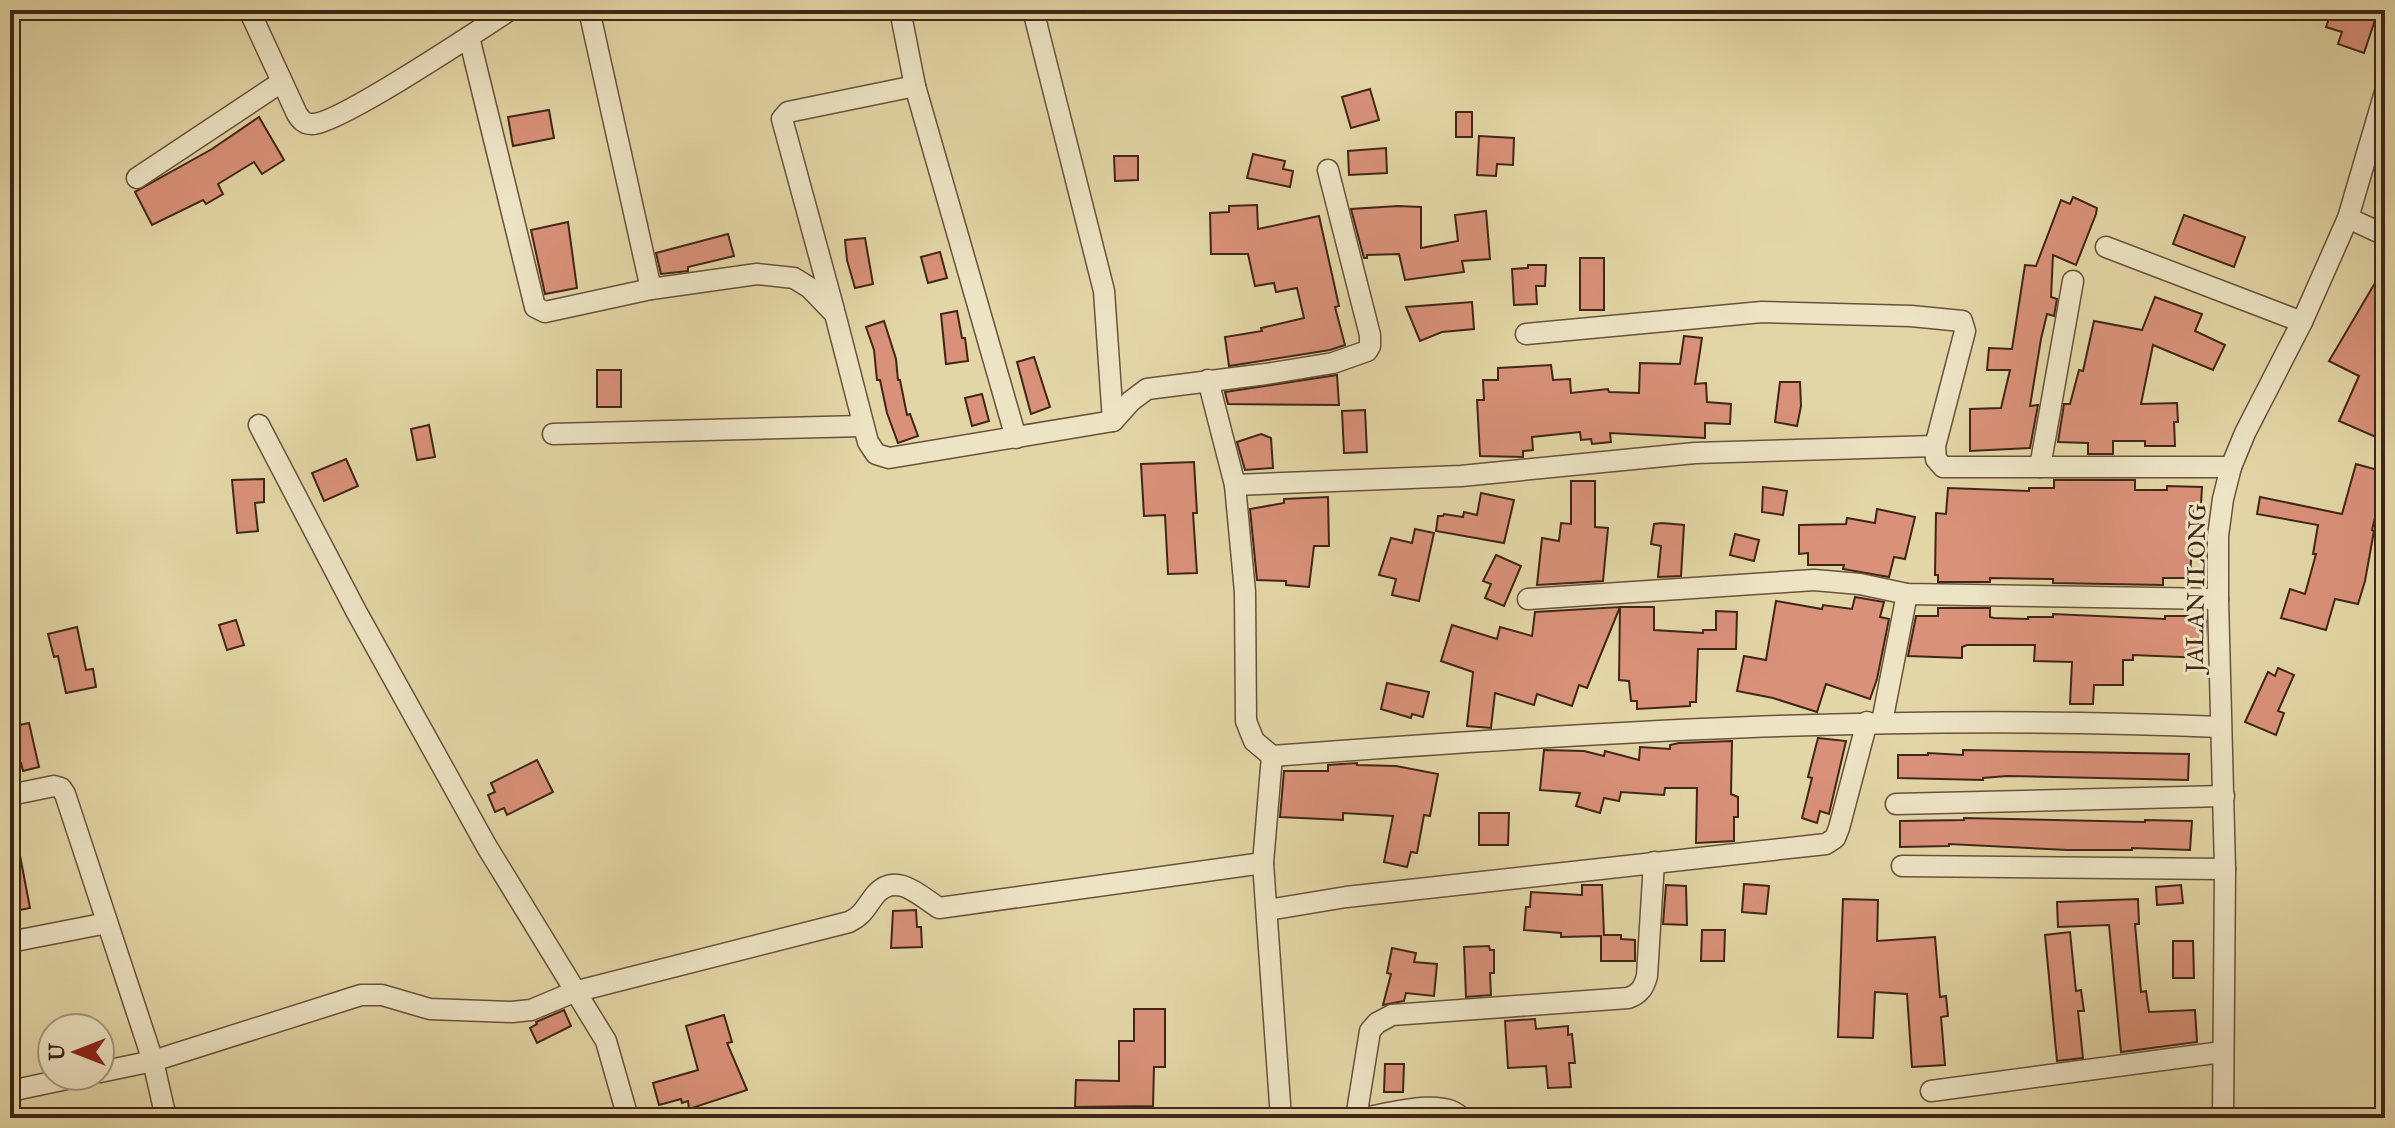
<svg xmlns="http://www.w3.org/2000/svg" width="2395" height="1128" viewBox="0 0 2395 1128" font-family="'IM FELL Great Primer',serif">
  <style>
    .building { fill: #d99179; stroke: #412517; stroke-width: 2 }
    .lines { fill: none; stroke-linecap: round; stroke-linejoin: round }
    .street-casing { stroke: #6a513b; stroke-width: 23 }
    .street { stroke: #ede4c5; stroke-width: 20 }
    .labels { text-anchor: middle; stroke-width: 6; stroke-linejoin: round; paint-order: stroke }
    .street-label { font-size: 24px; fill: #412517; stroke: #ede4c5 }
  </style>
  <rect width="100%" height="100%" fill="#e3d6a6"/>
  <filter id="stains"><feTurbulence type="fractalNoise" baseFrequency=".0025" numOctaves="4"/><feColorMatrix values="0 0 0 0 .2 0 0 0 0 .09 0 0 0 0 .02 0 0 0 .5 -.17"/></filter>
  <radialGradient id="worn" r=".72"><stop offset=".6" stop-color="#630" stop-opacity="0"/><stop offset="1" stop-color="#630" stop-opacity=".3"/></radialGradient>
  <!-- building -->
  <g class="building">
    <path d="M2332 10H2370L2367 18 2375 20 2364 53 2338 44 2342 32 2326 27Z"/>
    <path d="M1370 89 1379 120 1351 128 1342 97Z"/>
    <path d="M549 110 554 138 513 146 508 117Z"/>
    <rect x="1456" y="112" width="16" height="25"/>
    <path d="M259 117 284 160 262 174 254 162 218 184 223 194 206 204 203 200 152 225 135 192 212 149Z"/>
    <path d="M1479 136 1514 138 1513 165 1497 164 1496 176 1477 175Z"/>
    <path d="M1386 148 1387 173 1349 175 1348 151Z"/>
    <path d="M1253 154 1285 161 1283 169 1293 171 1290 187 1247 178Z"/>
    <path d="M1114 156H1138V180L1115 181Z"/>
    <path d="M2073 197 2097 208 2096 214 2076 265 2053 255 2051 297 2057 299 2054 316 2047 314 2041 339 2030 406 2038 405 2030 448 1970 451V409L2001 408 2010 370H1987L1989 348 2012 349 2025 265 2036 266 2061 200 2070 204Z"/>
    <path d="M1257 205 1258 229 1319 216 1339 306 1335 307 1345 345 1330 350 1229 366 1225 337 1262 331 1261 328 1304 318 1297 288 1276 292 1274 283 1255 286 1248 254H1211L1210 213 1229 212V206Z"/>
    <path d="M1398 206 1421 207V248L1458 241 1455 215 1486 211 1490 259 1462 261 1464 272 1405 280 1399 254 1367 255V258H1364L1351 209Z"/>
    <path d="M2184 215 2245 237 2234 267 2173 244Z"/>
    <path d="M568 222 577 288 545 294 531 230Z"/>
    <path d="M728 234 734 256 688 267V271L661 274 656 253Z"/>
    <path d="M865 238 873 284 855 288 847 260 845 240Z"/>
    <path d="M940 252 947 278 928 283 921 257Z"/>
    <rect x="1580" y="258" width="24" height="52"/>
    <path d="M1528 265H1546L1545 286H1536L1537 304 1514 305 1512 269 1528 268Z"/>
    <path d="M2385 266V441L2339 421 2359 376 2329 361Z"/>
    <path d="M2155 297 2202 314 2195 331 2225 345 2213 370 2153 345 2141 404 2177 403 2178 422H2174L2175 446H2145V441H2113V454H2088V443L2058 442 2064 404H2070L2079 370 2083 371 2094 321 2142 330Z"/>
    <path d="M1472 302 1474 329 1442 332 1420 341 1406 307Z"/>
    <path d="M957 311 962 338H965L968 361 946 364 941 314Z"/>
    <path d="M884 321 896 359 898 380H900L907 415 910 414 918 436 898 443 887 413 880 380H877L874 350 866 327Z"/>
    <path d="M1684 336 1702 338 1695 384 1706 383 1707 402 1731 404 1730 424 1705 423V438L1610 433 1611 442 1592 444 1591 439 1581 440 1580 432 1532 437 1533 450 1523 451V457L1480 456 1477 400H1484L1483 380H1498V368L1551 365 1553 380 1570 379 1571 393 1608 389 1609 392 1639 393 1640 363 1680 364Z"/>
    <path d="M1034 357 1050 407 1031 414 1017 362Z"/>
    <rect x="597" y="370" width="24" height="37"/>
    <path d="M1337 375 1339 405 1228 404 1225 392Z"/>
    <path d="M1780 382H1800L1801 406 1797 426 1775 422Z"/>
    <path d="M982 394 989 421 972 426 965 398Z"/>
    <path d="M1365 410 1367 452 1344 453 1342 411Z"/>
    <path d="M429 425 435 457 417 460 411 429Z"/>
    <path d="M1261 434 1271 438 1273 468 1245 470 1237 442Z"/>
    <path d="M346 459 358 486 324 501 312 473Z"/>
    <path d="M1194 462 1197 513H1193L1197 573 1168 574 1165 515 1144 516 1141 464Z"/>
    <path d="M2356 464 2385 472V499L2380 498 2372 530 2374 531 2365 581 2358 604 2335 599 2326 630 2281 618 2290 589 2305 594 2316 554H2313L2318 525 2257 514 2260 497 2342 514Z"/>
    <path d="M264 479V502L255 503 258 531 237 533 232 480Z"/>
    <path d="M2054 480H2135V490H2167V486L2202 487 2201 504 2194 505 2190 578H2163V585L2053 583V579L1990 578V582H1938V575H1935L1936 513 1946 514 1948 488 2029 491V488H2054Z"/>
    <path d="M1571 481H1595V527L1608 528 1603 581 1537 585 1542 538 1559 541 1561 523 1571 524Z"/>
    <path d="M1763 487 1787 491 1783 515 1762 512Z"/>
    <path d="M1481 493 1514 500 1504 543 1436 531 1438 516H1443L1444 514 1463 517 1464 512 1477 515Z"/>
    <path d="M1328 497 1329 546H1314L1309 587 1286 585V581L1257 580 1250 509 1284 503V499Z"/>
    <path d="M1877 509 1915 517 1905 559 1894 557 1889 577 1843 569 1844 565H1808V553L1799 554V525L1846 524 1847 518 1875 523Z"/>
    <path d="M1662 523 1684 525 1681 576 1658 577 1661 546 1651 544 1654 524Z"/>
    <path d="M1415 529 1434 533 1419 601 1392 595 1396 579 1379 575 1391 538 1412 543Z"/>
    <path d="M1735 534 1759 540 1754 561 1730 555Z"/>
    <path d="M1496 555 1521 566 1504 606 1485 598 1491 584 1483 581Z"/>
    <path d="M1855 597 1884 602 1880 617 1889 619 1877 679 1870 699 1826 684 1817 712 1773 698 1737 691 1744 656 1766 660 1776 601 1822 609 1823 605 1852 609Z"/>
    <path d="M1620 607 1587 688 1579 685 1572 706 1537 694 1534 705 1495 693 1491 728 1467 726 1473 672 1441 661 1452 625 1497 639 1500 627 1532 636 1535 612Z"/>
    <path d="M1620 607H1654V630L1703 633V630H1716V611L1737 612 1736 649H1698L1696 702H1690V706L1637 709V701H1631L1629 681 1619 680Z"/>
    <path d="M1938 608H1990V617L1994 618 2028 619V617H2053V614L2165 619V616H2188V619L2206 620 2204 658 2133 655V660H2123V685H2094L2093 704H2070L2072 662 2034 661 2035 645H1967L1962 647V658L1908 656 1916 616H1938Z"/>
    <path d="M236 620 244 645 227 650 219 625Z"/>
    <path d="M77 627 86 670 93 669 96 687 66 693 58 656 54 657 48 634Z"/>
    <path d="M2278 668 2294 675 2278 711 2284 713 2276 735 2245 722 2268 672 2275 676Z"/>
    <path d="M1387 683 1429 692 1423 717 1412 714 1411 718 1381 709Z"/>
    <path d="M29 723 39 767 23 771 21 763 13 764 10 750V727Z"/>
    <path d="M1818 738 1846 741 1829 814 1820 811 1817 823 1802 818 1812 778 1808 777Z"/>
    <path d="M1732 741 1731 794 1738 797V817H1734V841L1696 843 1697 788H1665L1664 795 1621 792 1619 801 1604 798 1600 813 1576 806 1580 793 1540 790 1544 750 1584 751 1604 756 1605 751 1639 760 1640 747 1670 749V745L1679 743Z"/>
    <path d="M1963 750 2189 754 2188 780 2007 776 1983 778V780L1898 778V755H1928V753L1963 755Z"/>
    <path d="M537 760 553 792 507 815 504 808 495 812 488 795 495 792 491 783Z"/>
    <path d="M1357 763V765L1396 766 1438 774 1430 816 1424 815 1417 853 1411 852 1407 867 1384 862 1393 816 1343 813V820L1280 817 1284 771H1328V765Z"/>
    <path d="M1479 813H1509L1508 845H1479Z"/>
    <path d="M1964 818 2145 822V820L2192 821 2190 850 2132 848V850H2067L1949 844V846L1900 847V821L1964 820Z"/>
    <path d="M18 845 30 908 10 912V846Z"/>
    <path d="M1744 884 1769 886 1766 914 1742 912Z"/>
    <path d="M1582 885H1602L1604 935H1621V939L1635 940V961H1601V936L1561 937V933L1524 930 1526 907H1530L1531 892 1582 895Z"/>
    <path d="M1666 885 1686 886 1687 925 1663 924Z"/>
    <path d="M2181 885 2183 903 2157 905 2156 887Z"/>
    <path d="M1843 899 1878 900 1877 941 1935 937 1940 997 1946 996 1948 1016 1941 1017 1945 1065 1912 1067 1907 994 1875 992 1873 1038 1838 1037Z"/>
    <path d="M2138 899 2139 924H2135L2141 992 2146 991 2149 1012 2195 1010 2197 1042 2121 1052 2109 925 2058 927 2057 902Z"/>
    <path d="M916 910 917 927H921L922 947 891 948 893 911Z"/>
    <path d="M1702 930H1725L1724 961H1701Z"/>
    <path d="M2070 932 2076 991 2081 990 2084 1011H2078L2083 1058 2057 1061 2045 935Z"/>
    <path d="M2173 941H2193L2194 978H2173Z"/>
    <path d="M1489 946 1490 950H1494V973H1490L1491 995 1466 997 1464 947Z"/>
    <path d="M1392 948 1416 953 1414 962 1437 964 1434 996 1406 993 1404 1001 1383 1005 1391 974 1387 973Z"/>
    <path d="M1134 1009H1165V1067H1154L1153 1106 1075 1107 1076 1080 1119 1081V1041H1134Z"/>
    <path d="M564 1010 571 1026 537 1043 530 1028 537 1024 536 1022Z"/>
    <path d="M724 1015 732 1042 727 1043 747 1090 689 1109 688 1101 682 1103 681 1099 659 1105 653 1083 698 1070 686 1026Z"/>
    <path d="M1535 1019 1536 1029 1568 1026V1035L1572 1034 1575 1063H1569L1571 1087 1548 1088 1546 1066 1508 1068 1505 1021Z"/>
    <path d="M1404 1064 1403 1092H1384L1385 1064Z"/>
  </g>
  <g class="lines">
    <!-- street casing -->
    <g class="street-casing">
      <g id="street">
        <path d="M249 10 297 114C301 120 304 124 312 124 337 125 481 29 510 10"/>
        <path d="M589 10 651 289"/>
        <path d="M900 10 915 86 1016 438"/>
        <path d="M1033 10 1104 291 1113 421"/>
        <path d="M469 37 535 307 545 312 651 289 757 274 794 278 810 288 835 314 868 442 876 454 889 458 1113 421 1131 401 1147 389 1266 374 1333 363 1367 351 1370 346V335L1328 170"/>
        <path d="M137 178 280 83"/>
        <path d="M2348 218 2385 235"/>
        <path d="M2106 247 2302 322"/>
        <path d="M834 310 782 119 788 112 915 86"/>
        <path d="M1526 334 1762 312 1911 316 1962 321 1965 331 1935 446 1936 459 1943 467H2231"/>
        <path d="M1208 380 1235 485 1245 592 1246 721 1254 741 1272 756C1588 732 1903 713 2220 727"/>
        <path d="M259 425 356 611 487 847 606 1041 628 1118"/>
        <path d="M553 434 863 426"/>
        <path d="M2040 467 2073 281"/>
        <path d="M1235 485 1461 476 1695 453 1935 446"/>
        <path d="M1528 599 1814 580 1860 584 1907 594 2218 599"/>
        <path d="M1882 722 1907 594"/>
        <path d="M1272 756 1263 863 1281 1118"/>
        <path d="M10 795 54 786 61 788 65 794 153 1061 166 1118"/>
        <path d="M1896 804 2224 796"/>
        <path d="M1902 866 2225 869"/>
        <path d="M1268 910 1346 897 1826 844 1835 838 1839 828 1867 722"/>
        <path d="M10 942 107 923"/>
        <path d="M100 1072 153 1061 361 995H382L430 1009 512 1012 531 1010 574 992 849 922C864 915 866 906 876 894 897 871 921 897 939 908L1263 863"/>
        <path d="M10 1091 81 1076"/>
        <path d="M1931 1091 2222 1052"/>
        <path d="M1356 1118 1370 1031 1377 1023 1392 1015 1628 998C1640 994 1644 987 1647 976L1654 862"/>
        <path d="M1364 1118C1388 1114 1445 1097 1461 1118"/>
        <path d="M2223 1118 2225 869 2218 599V536L2223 499 2231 467 2245 433 2302 322 2348 218 2385 92"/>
      </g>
    </g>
    <!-- street -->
    <use href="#street" class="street"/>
  </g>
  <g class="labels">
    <!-- street labels -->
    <g class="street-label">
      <text transform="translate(2196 588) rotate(-89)" y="8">JALAN ILONG</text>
    </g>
  </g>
  <!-- margin -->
  <rect width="2395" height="1128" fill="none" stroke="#e3d6a6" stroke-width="40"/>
  <rect x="12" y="12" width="2371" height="1104" fill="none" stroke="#412517" stroke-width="4"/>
  <rect x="20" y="20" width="2355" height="1088" fill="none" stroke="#412517" stroke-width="2"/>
  <!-- north arrow -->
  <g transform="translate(76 1052) rotate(270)"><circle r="38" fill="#ede4c5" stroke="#a8987f" stroke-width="2"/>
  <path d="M0-6L14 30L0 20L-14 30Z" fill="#8f2418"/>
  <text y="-12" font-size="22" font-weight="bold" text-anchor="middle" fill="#412517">U</text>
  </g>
  <rect width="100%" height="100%" filter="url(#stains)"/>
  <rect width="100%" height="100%" fill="url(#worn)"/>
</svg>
